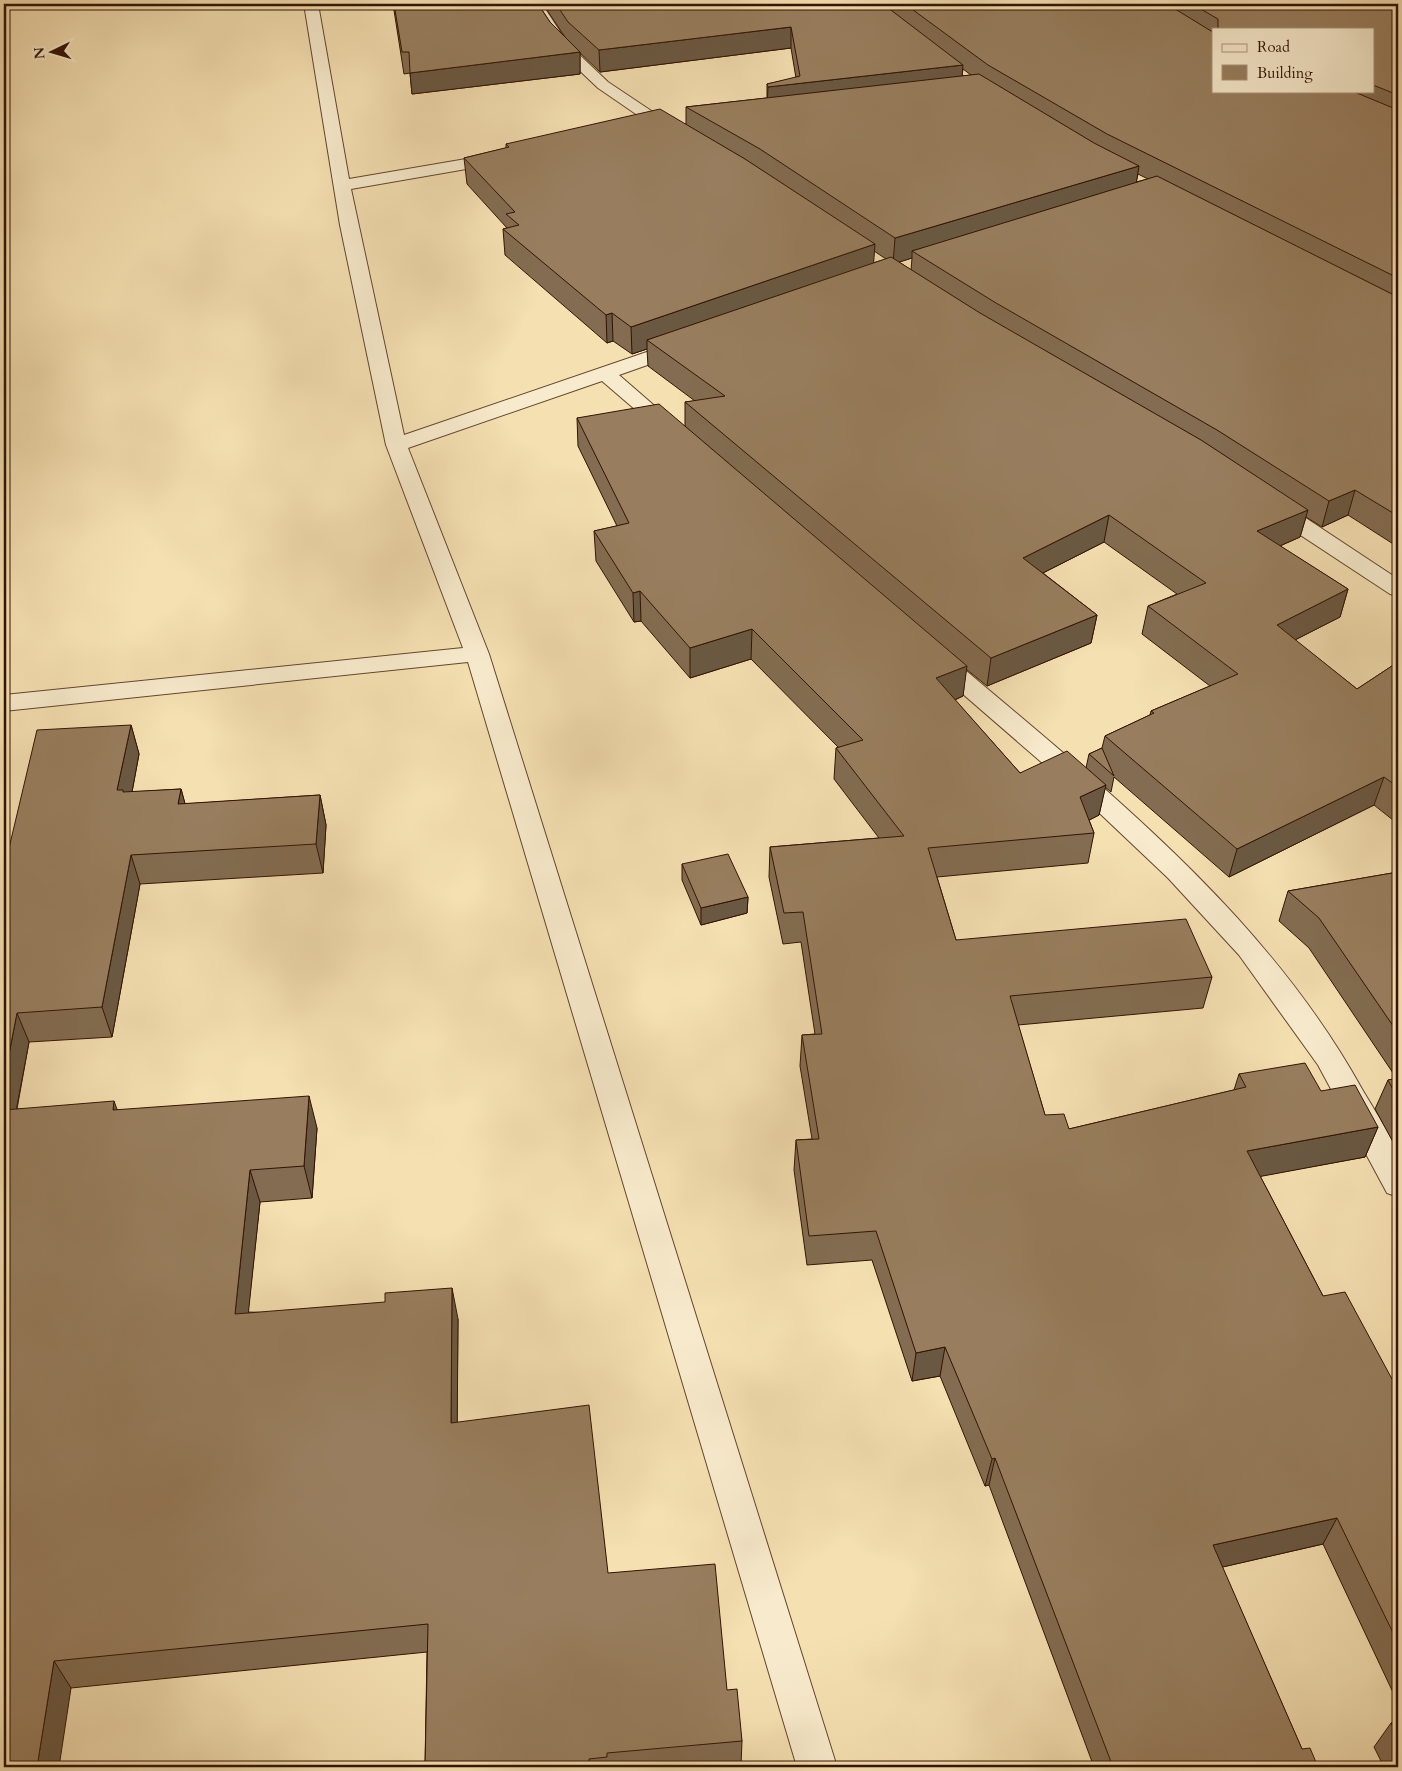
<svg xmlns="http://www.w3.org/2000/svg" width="1402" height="1771" viewBox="0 0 1402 1771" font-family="Cardo,serif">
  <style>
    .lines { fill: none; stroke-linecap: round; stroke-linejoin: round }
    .minor-casing { stroke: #64462e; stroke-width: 2 }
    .minor { fill: #f8ebcd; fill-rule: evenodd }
    .wall { fill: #836c51; stroke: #331302; fill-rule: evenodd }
    .shaded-wall { fill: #6a5842; stroke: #331302 }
    .building { fill: #987e5e; stroke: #331302 }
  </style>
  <rect width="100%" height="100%" fill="#f5e0b2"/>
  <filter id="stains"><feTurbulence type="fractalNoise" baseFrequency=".004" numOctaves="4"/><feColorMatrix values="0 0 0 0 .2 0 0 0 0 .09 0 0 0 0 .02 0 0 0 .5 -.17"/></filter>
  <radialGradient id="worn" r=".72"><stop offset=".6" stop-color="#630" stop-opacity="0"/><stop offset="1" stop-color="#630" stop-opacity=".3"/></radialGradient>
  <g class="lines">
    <!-- minor casing -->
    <g class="minor-casing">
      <g id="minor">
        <path d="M304 4H318L349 179 501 153 507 155 509 158 507 161 501 163 351 189 404 435 676 342H690L693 346 690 350 619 375 680 428 683 432 680 436 673 438 666 436 602 381 408 448 489 654 837 1767H797L468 662 4 711V695L463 648 386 445 340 225Z"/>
        <path d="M528 4H542L568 44 608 82 680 130 682 133 680 136H668L598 88 558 50Z"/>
        <path d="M1272 499 1280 501 1398 579V596L1390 594 1264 511 1261 506 1264 501Z"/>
        <path d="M936 651 945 653C1098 783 1263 910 1362 1089 1370 1103 1396 1143 1398 1156 1401 1168 1398 1184 1398 1197L1387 1193 1318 1065 1239 955 1168 878 1092 806 927 663 924 658 927 653Z"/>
      </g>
    </g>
    <!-- minor -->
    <use href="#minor" class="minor"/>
  </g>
  <!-- wall -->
  <g class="wall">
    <path d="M393 4H538L550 22 567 40 543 4H1398V547L1348 515 1322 527 1306 517 1300 537 1280 546 1348 589 1340 617 1295 640 1357 689 1398 662V824L1374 805 1229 877 1114 777 1111 792 1105 787 1099 815 1089 820 1094 833 1088 863 937 877 956 940 1212 977 1203 1008 1018 1025 1045 1115 1069 1129 1234 1090 1239 1074 1321 1091 1378 1127 1365 1157 1260 1176 1323 1296 1392 1379 1398 1378V1703L1323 1544 1222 1567 1302 1749 1318 1767H1094L989 1485 985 1486 940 1376 912 1381 872 1260 807 1265 794 1170 796 1140 812 1139 800 1066 802 1035 815 1034 801 942 783 944 769 877 770 847 879 838 834 779 836 748H839L751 659 690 678 641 621 634 622 596 561 594 531 617 526 578 446 577 418 685 426V402L695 401 648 366 647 349 632 354 613 341 607 343 505 255 503 229 507 228 467 184 464 158 506 148V144L686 124V107L767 98V84L796 78 791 48 600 72 578 51 580 52V74L412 94 410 73 404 74ZM1213 29H1373V91H1213ZM963 69 971 75 962 76ZM1138 174 1148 179 1136 182ZM874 251 886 259 873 263ZM912 258 911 270 899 262ZM1104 542 1177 594 1148 606 1142 634 1210 686 1151 711 1150 715 1105 736 1102 748 1089 754 1086 768 1020 773 955 700 963 696 966 669 987 686 1091 643 1097 615 1043 573Z"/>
    <path d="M131 725 139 754 132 792 181 789 185 804 320 795 326 825 323 873 140 884 112 1037 29 1042 17 1109 117 1110 317 1128 312 1198 260 1202 248 1312 458 1319 457 1422 608 1573 727 1690 742 1741 741 1766 731 1767H425L427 1652 71 1688 4 1767 5 865Z"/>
    <path d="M682 864 748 897 747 913 701 925 682 880Z"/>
    <path d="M1398 872V1151L1375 1109 1388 1080 1397 1079 1309 948 1279 921 1288 891Z"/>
    <path d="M1398 1722V1767H1384L1374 1747 1391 1723Z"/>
  </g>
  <!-- shaded-wall -->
  <g class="shaded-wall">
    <path d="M791 27V48L600 72 599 50Z"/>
    <path d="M580 52V74L412 94 410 73Z"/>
    <path d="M963 65 961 87 767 109 768 87Z"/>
    <path d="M1139 166 1135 191 912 251V258L893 264 895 238Z"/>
    <path d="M875 244 873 271 647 340V349L632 354 631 327Z"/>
    <path d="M612 313 613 341 607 343 606 315Z"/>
    <path d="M1355 490 1348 515 1322 527 1329 501Z"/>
    <path d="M1308 510 1300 537 1250 559 1257 531Z"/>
    <path d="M1109 515 1104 542 1019 585 1023 558Z"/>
    <path d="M1348 589 1340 617 1269 653 1277 625Z"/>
    <path d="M640 591 641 621 634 622 633 593Z"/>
    <path d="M1097 615 1091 643 987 686 991 658Z"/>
    <path d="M752 629 751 659 690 678V648Z"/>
    <path d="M967 666 963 696 933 709 936 678Z"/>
    <path d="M131 725 139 754 129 808 117 790Z"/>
    <path d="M1384 777 1374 805 1229 877 1237 849Z"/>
    <path d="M1106 785 1099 815 1074 828 1080 797Z"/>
    <path d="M181 789 189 818 178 804Z"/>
    <path d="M320 795 326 825 323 873 316 844Z"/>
    <path d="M131 855 140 884 112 1037 102 1007Z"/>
    <path d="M748 897 747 913 701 925V908Z"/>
    <path d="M17 1013 29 1042 4 1175V1080Z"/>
    <path d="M309 1096 317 1128 312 1198 304 1166Z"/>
    <path d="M114 1101 126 1134 113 1110Z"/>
    <path d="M1378 1127 1365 1157 1236 1181 1247 1151Z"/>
    <path d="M250 1170 260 1202 245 1345 235 1314Z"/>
    <path d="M452 1288 458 1319 457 1453 451 1423Z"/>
    <path d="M945 1347 940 1376 912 1381 916 1353Z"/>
    <path d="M995 1458 989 1485 985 1486 992 1459Z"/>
    <path d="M1337 1518 1323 1544 1201 1572 1213 1545Z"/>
    <path d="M54 1661 71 1688 59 1767H37Z"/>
  </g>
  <!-- building -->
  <g class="building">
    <path d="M394 4H538L550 22 580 52 410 73 409 52H402Z"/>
    <path d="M556 4H883L963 65 768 87 767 84 800 76 791 27 599 50 568 22Z"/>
    <path d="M905 4H1167L1211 31 1213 32V91H1352L1398 110V278L1107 134 988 65Z"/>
    <path d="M1192 4H1398V95L1373 85V29H1218V19Z"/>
    <path d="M979 74 1094 143 1139 166 895 238 760 149 686 107Z"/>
    <path d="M660 109 745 159 875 244 631 327 612 313 606 315 503 229 519 225 506 214 515 212 464 158 509 147 506 144Z"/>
    <path d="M1157 176 1398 297V516L1355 490 1329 501 1217 430 996 303 912 251Z"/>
    <path d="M891 257 980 313 1201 440 1308 510 1257 531 1348 589 1277 625 1357 689 1398 662V787L1384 777 1237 849 1105 736 1154 713 1151 711 1238 674 1148 606 1206 583 1109 515 1023 558 1097 615 991 658 685 402 725 396 647 340Z"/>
    <path d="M659 404 967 666 936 678 1020 773 1067 751 1106 785 1080 797 1094 833 928 848 956 940 1186 919 1212 977 1010 996 1045 1115 1064 1114 1069 1129 1246 1087 1239 1074 1305 1063 1321 1091 1355 1085 1378 1127 1247 1151 1323 1296 1345 1292 1392 1379 1398 1378V1643L1337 1518 1213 1545 1302 1749 1310 1748 1318 1767H1113L995 1458 992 1459 945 1347 916 1353 876 1231 809 1236 796 1140 819 1139 802 1035 822 1034 803 912 784 913 770 847 904 836 836 748 863 740 752 629 690 648 640 591 633 593 594 531 629 523 577 418Z"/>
    <path d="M131 725 117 790H123V792L181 789 178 804 320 795 316 844 131 855 102 1007 17 1013 4 1080V865H5L37 730Z"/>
    <path d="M1102 748 1114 776 1089 754Z"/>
    <path d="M728 854 748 897 701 908 682 864Z"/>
    <path d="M1398 872V1033L1319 918 1288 891Z"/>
    <path d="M1398 1078V1099L1388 1080Z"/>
    <path d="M309 1096 304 1166 250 1170 235 1314 385 1302V1293L452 1288 451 1423 589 1405 608 1573 715 1564 727 1690 737 1689 742 1741 607 1753V1757L589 1759 590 1767H425L428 1624 54 1661 37 1767H4V1110L114 1101 113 1110Z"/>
    <path d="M1398 1722V1738L1391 1723Z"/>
    <path d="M366 1766V1767H349Z"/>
  </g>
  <!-- margin -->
  <rect width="1402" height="1771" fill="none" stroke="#f5e0b2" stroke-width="20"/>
  <rect x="5" y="5" width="1392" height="1761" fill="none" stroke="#331302" stroke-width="2.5"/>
  <rect x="10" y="10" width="1382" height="1751" fill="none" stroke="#331302"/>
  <!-- legend -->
  <rect x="1212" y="28" width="162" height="65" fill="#f8ebcd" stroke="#a9957c"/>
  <rect x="1222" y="44" width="25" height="8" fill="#f8ebcd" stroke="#a9957c"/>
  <text x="1257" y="52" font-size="15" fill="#331302">Road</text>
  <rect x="1222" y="65" width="25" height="15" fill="#987e5e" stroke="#a9957c"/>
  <text x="1257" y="78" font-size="15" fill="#331302">Building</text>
  <!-- north arrow -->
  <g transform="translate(52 52) rotate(265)" stroke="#f8ebcd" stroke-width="4" paint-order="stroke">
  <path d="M0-4L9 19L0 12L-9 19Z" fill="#331302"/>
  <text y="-8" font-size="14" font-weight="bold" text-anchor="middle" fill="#331302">N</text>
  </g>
  <rect width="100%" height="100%" filter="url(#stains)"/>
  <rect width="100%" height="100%" fill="url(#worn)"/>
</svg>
